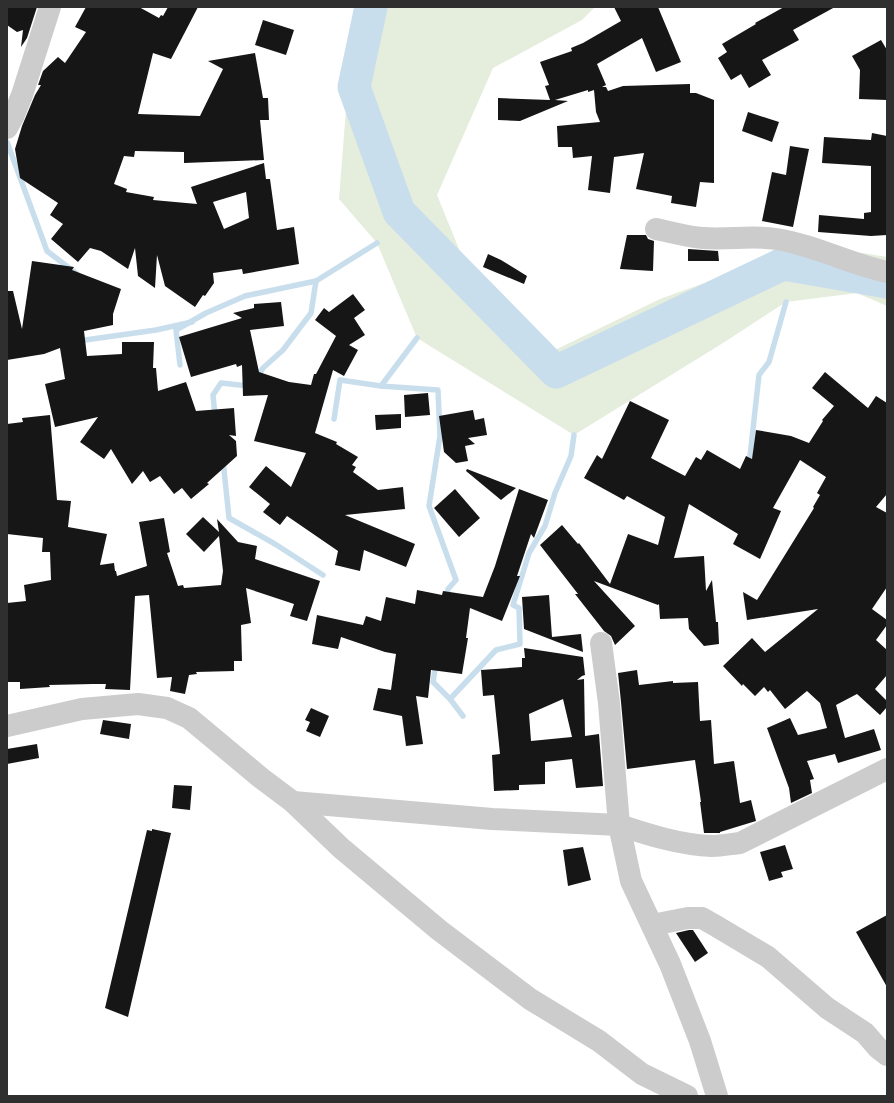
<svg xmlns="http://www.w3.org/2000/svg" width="894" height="1103" viewBox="0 0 894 1103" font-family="Montserrat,sans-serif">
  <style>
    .green { fill: #e5eddd }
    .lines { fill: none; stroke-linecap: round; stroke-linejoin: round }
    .stream { stroke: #c9deed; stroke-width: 5.5 }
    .river { stroke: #c9deed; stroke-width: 33 }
    .building { fill: #161616; fill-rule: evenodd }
    .minor { stroke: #ccc; stroke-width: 22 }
  </style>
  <rect width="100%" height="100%" fill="#fff"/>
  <!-- green -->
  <path class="green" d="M354 7H595L582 20 493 68 437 195 474 286 555 350 660 299 752 266 863 253 887 257V306L857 293 786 302 723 343 574 435 417 338 377 243 339 199Z"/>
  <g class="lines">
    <!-- stream -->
    <g class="stream">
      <path d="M7 142 47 251 77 274 76 275"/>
      <path d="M78 341 156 330 192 322"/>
      <path d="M180 365 176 330 206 313 245 296 316 281"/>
      <path d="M257 378 263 368 283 350 311 313 316 281 377 243"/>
      <path d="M381 386 438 390 440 436 429 506 456 580 448 589 447 598"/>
      <path d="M215 416 213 395 221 383 249 386"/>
      <path d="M334 419 340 380 381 386 417 338"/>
      <path d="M223 460 229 518 275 544 323 575"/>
      <path d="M758 461 750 456 759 375 769 362 786 302"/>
      <path d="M436 664 433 682 450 699"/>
      <path d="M463 716 450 699 496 650 520 644 519 608 513 605 529 553 545 526 555 493 571 456 574 435"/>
    </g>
    <!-- river -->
    <path class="river" d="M371 7 354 87 399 212 556 372 783 264 887 282"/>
  </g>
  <!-- building -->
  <g class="building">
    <path d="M7 7H37L27 38 21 47 23 30 17 32 7 25Z"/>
    <path d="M86 7H139L159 18 161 15 163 16 168 7H198L171 59 153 53 138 114 200 116 223 69 208 61 255 53 263 98H268L269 120H260L264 160 184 163V152L135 151 134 157 124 156 114 184 127 189 126 192 154 197 153 200 197 204 191 187 264 163 266 179H270L277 230 294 227 299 264 243 274 242 269 213 273 214 283 205 296 203 295 195 307 165 286 157 255 155 288 138 276 135 248 128 269 101 251 90 248 78 262 51 239 63 224 50 215 58 203 20 178 15 149 22 126 35 95 41 85H38L43 71 58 57 65 63 86 32 75 27ZM246 192 249 218 224 229 213 202Z"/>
    <path d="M614 7H658L681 62 656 72 642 38 597 64 606 85 602 87H606L608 91 623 86 690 84V93H696L714 100V183L700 182 696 207 671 203 672 196 636 189 644 153 614 157 610 193 588 190 592 156 573 158 572 147H558L557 126 600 122 596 112 594 90 588 92V90L555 100 568 101 520 121 498 120V98L550 100 545 86 549 85 540 62 572 51 571 48 583 43 621 21Z"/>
    <path d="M784 7H835L793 30 799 40 762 60 771 75 749 88 741 74 731 80 718 58 727 52 722 44 756 24 755 23Z"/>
    <path d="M263 20 294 30 286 55 255 45Z"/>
    <path d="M881 40 887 50V100L859 99 860 70 852 56Z"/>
    <path d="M748 112 779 122 772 142 742 131Z"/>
    <path d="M872 133 887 136V235L871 236 818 232 819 215 864 219V213L871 212V166L822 163 824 137 871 140Z"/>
    <path d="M790 146 809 149 793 227 762 221 772 172 786 175Z"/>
    <path d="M627 235H646L648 239 654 241 653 271 620 269Z"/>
    <path d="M688 249 718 251 719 261H688Z"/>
    <path d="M488 254 501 260 527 276 524 284 483 267Z"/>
    <path d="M32 261 74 267 72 270 121 289 113 314V325L84 331 87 356 122 354V342H154L153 368H156L158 391 186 382 196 411 234 408 236 436 229 435 236 441 237 456 207 483 209 484 191 499 182 488 174 494 160 476 150 482 143 471 132 484 111 449 104 459 80 442 98 417 55 427 45 384 65 379 60 348 44 354 7 360V291H13L22 329Z"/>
    <path d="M353 294 365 310 354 318 365 335 349 345 358 350 344 376 333 370 315 433 337 442 336 444 358 457 352 465 356 467 353 472 378 490 403 487 405 509 345 515 415 544 406 567 364 550 360 571 335 565 338 551 287 516 280 525 263 512 270 504 249 487 266 466 291 487 306 453 254 441 268 395 243 396 242 365 237 367 236 364 191 377 179 337 242 318 233 313 254 308V304L281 302 284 326 250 330 259 372 289 382 311 385 314 374H316L336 336 315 320 324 308 329 312Z"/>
    <path d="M825 372 868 408 876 396 887 403V494L876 507 887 513V587L872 609 887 620V625L876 640 887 650V675L875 689 887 701V707L880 715 857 694 836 705 845 738 874 729 881 750 838 763 835 754 807 761 814 779 810 780 812 793 791 803 789 788 767 728 790 718 798 735 827 728 820 703 807 691 785 709 770 690 768 692 764 687 755 696 743 684 742 686 723 666 752 638 765 652 818 609 747 620 743 592 757 600 814 508 813 507 820 495 817 493 826 477 800 460 773 508 781 511 760 559 733 544 738 534 689 504 674 558 704 556 706 591 712 580 716 622H718L719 644 704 646 689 629 688 618 660 619 659 604 658 605 594 581 635 626 615 645 611 636 604 631 575 594H578L540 545 562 525 578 544 579 543 610 584 628 534 658 545 665 517 627 496 624 500 584 478 597 455 602 459 630 401 669 420 651 458 685 476 696 457 701 460 707 450 740 469 746 456 752 459 756 430 791 436 809 443 823 421 822 420 834 406 812 388Z"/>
    <path d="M428 393 430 415 405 417 404 395Z"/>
    <path d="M473 410 475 420 484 418 487 435 468 438 475 444 465 446 468 461 456 463 444 452 439 416Z"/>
    <path d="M401 414V428L376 430 375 415Z"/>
    <path d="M50 415 57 500 71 501 68 527 107 534 100 565 114 563 115 571H116L117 576 147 566 139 522 164 518 170 552 167 553 178 586 183 585 184 588 221 585 223 571 219 536 204 552 186 534 203 517 219 532 217 519 238 542 257 546 255 559 320 581 307 621 290 616 294 604 246 588 251 623 241 625 242 661H234V671L196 672 197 674 189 675 185 694 170 691 172 677 157 678 149 595 135 596 130 690 105 689 106 684H93L49 685 50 687 20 689V682H7V603L26 601 24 585 51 580 50 552H42L43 538 7 534V520H8L7 424 23 422 22 418Z"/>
    <path d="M467 469 516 488 501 500 466 471Z"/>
    <path d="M455 489 480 518 459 537 434 508Z"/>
    <path d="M519 489 548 500 534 538 531 534 517 576H520L502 621 470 608 466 638H468L462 674 431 670 428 698 416 696 423 744 406 746 402 716 373 710 378 688 391 690 396 654 385 652 341 637 338 649 312 644 317 615 363 625 366 616 381 621 386 597 415 604 417 590 442 595 443 591 483 597 495 566Z"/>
    <path d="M549 595 552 637 581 634 583 652 524 629 522 597Z"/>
    <path d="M524 648 583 657 585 675 582 676 577 680 584 679 585 736 599 734 603 786 576 788 572 759 545 762V784L519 785V790L494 791 492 755 500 754 494 695 483 696 481 670 522 667V658H525ZM563 699 572 737 531 741 529 714Z"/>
    <path d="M637 670 639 685 673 681V683L698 682 700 721 711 720 714 764 734 761 740 803 751 800 756 821 720 832V833H704L700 802H701L695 760 627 769 621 702 618 673Z"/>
    <path d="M311 708 329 716 320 737 306 731 310 722 305 720Z"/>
    <path d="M103 720 131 724 129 739 100 734Z"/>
    <path d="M37 744 39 758 7 764V749Z"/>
    <path d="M174 785 192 786 190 810 172 808Z"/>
    <path d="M152 829 171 833 128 1017 105 1008 147 830 152 831Z"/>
    <path d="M785 845 793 869 781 872 783 877 769 881 760 852Z"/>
    <path d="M583 847 591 880 568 886 563 850Z"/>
    <path d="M887 915V987L856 932Z"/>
    <path d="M689 930H693L708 953 695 962 676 933Z"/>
  </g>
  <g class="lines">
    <!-- minor -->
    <g class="minor">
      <path d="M7 128 13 117 22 95 50 7"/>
      <path d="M656 229C671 232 688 237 703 238 728 240 752 235 776 239 815 245 849 264 887 272"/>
      <path d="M601 643 609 703 619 825 631 881 670 964 700 1041 717 1096"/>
      <path d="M7 726 82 709 138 704 167 708 189 718 261 778 293 802 341 848 439 930 530 999 599 1041 642 1074 687 1096"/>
      <path d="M293 802 492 819 619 825C649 835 681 845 712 846 721 846 731 844 740 843L887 769"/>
      <path d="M652 925 688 918H702L716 926 768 957 827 1008 865 1033 878 1048 887 1055"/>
    </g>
  </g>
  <!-- border -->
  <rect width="894" height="1103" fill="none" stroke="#2f2f2f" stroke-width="16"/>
</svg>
